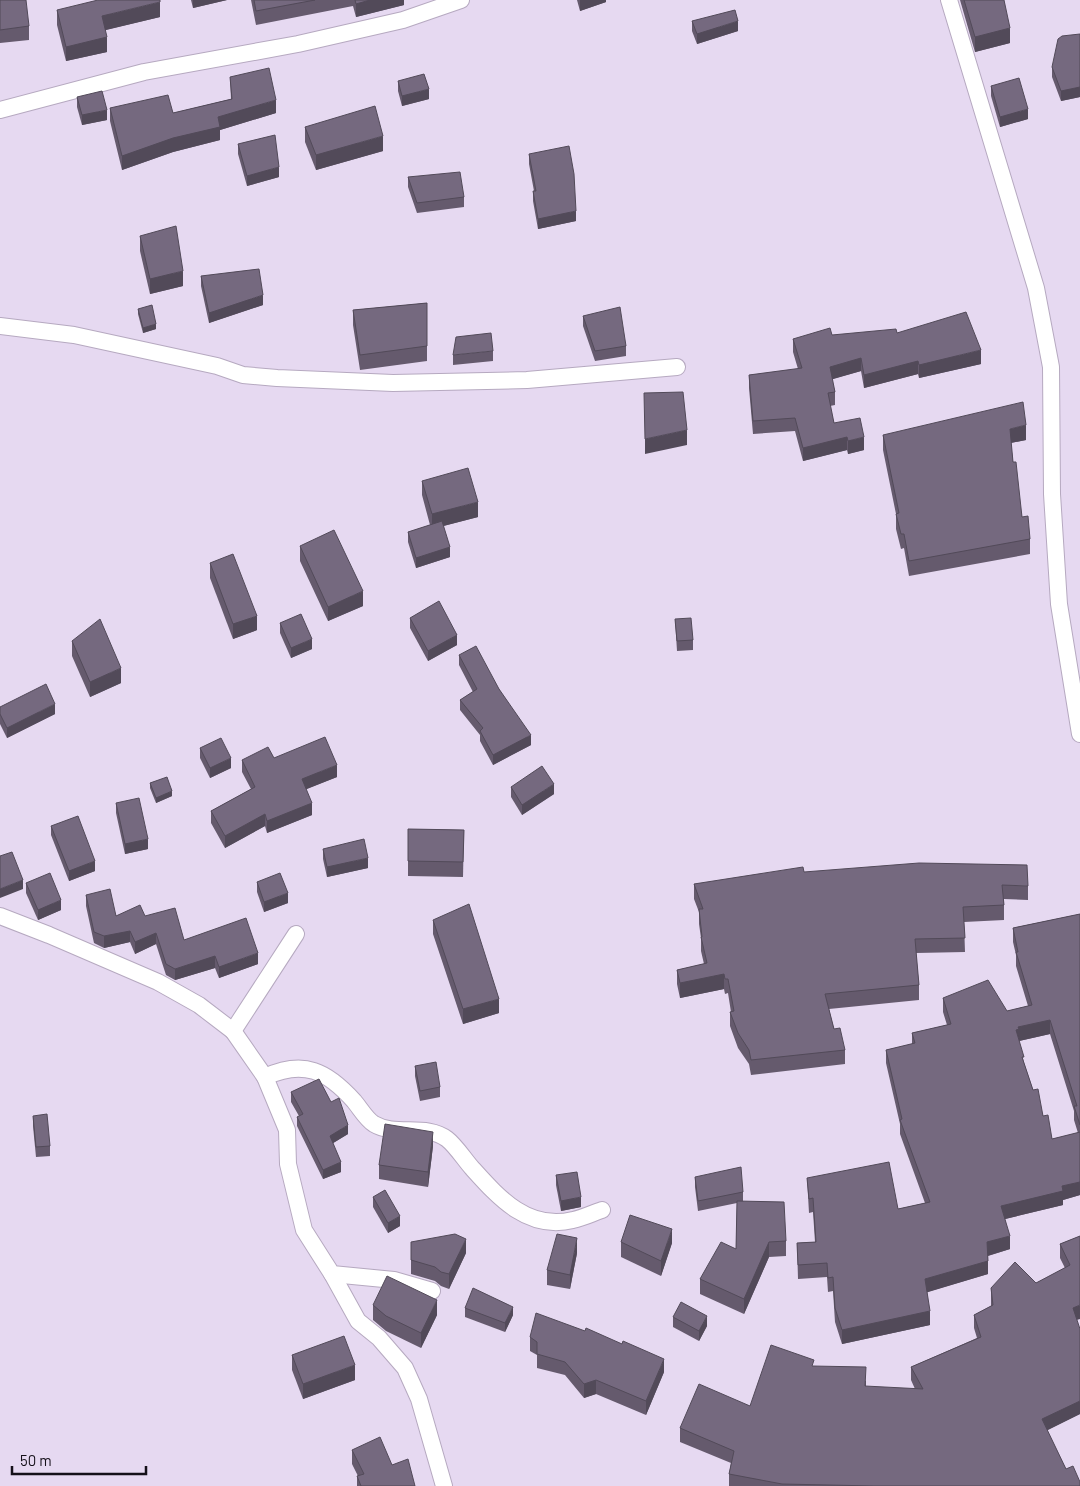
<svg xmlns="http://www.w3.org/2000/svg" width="1080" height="1486" viewBox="0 0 1080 1486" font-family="Barlow,sans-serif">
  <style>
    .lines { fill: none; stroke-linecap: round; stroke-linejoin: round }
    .minor-casing { stroke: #b6a9c0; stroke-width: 18 }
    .minor { stroke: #fff; stroke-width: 16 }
    .wall { fill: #655a6d; fill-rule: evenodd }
    .shaded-wall { fill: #524a59 }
    .building { fill: #75697f; stroke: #524a59 }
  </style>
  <rect width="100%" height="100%" fill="#e6d9f1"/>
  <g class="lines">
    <!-- minor casing -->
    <g class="minor-casing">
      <g id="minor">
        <path d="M949 0 1036 288 1051 367 1052 494 1059 604 1080 734"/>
        <path d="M0 110 144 72 298 44 403 20 461 0"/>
        <path d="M0 326 74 335 217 366 243 375 277 378 393 383 527 380 677 367"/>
        <path d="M0 916 49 935 158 982 199 1005 233 1031 296 934"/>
        <path d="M233 1031 265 1077C304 1059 327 1071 354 1101 360 1108 366 1119 374 1124 396 1137 426 1123 447 1139 456 1146 464 1159 472 1168 499 1198 528 1231 573 1220 583 1218 593 1213 602 1210"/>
        <path d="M265 1077 287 1130 288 1164 304 1230 332 1274 394 1280 432 1291"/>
        <path d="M332 1274 358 1321 379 1338 405 1368 419 1399 444 1486"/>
      </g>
    </g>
    <!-- minor -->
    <use href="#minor" class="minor"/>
  </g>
  <!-- wall -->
  <g class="wall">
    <path d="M0 0 29 26V40L0 43Z"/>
    <path d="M191 0H227L193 8Z"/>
    <path d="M251 0H404V5L356 17 353 6 256 25Z"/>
    <path d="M577 0H606V2L580 11Z"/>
    <path d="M960 0H1004L1010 43 975 52Z"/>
    <path d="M57 10 160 17 105 30 107 52 66 61 57 25Z"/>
    <path d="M692 21 738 31 697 44 692 31Z"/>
    <path d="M1080 34V97L1061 101 1052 77V67Z"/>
    <path d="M230 77 276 113 220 130V140L173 152 122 170 110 121V108L173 113 231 99Z"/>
    <path d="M398 81 429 99 402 106 398 91Z"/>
    <path d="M991 86 1028 119 1000 127 991 96Z"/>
    <path d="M77 97 107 120 82 125 77 107Z"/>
    <path d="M305 127 383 151 316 170 305 142Z"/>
    <path d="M238 144 279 177 247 186 238 154Z"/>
    <path d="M529 154 576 221 538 229 533 201V191H534L529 164Z"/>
    <path d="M408 177 464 197V207L417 213 408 187Z"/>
    <path d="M140 236 183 286 150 294 140 251Z"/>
    <path d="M201 276 263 305 209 323 201 286Z"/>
    <path d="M427 303V361L360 370 353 325V310Z"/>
    <path d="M138 309 156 329 143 333 138 314Z"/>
    <path d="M583 316 626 346V356L595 361 583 326Z"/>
    <path d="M897 333 981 364 919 378 918 374 864 388 861 371 832 379 835 392V405L830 406 834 423 864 450 848 454 847 450 803 461 795 431 753 434 749 388V375L798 369 793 352V339L832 335Z"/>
    <path d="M493 351V361L453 365V355Z"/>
    <path d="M883 435 1026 440 1011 443 1013 462 1022 517 1030 539V554L909 576 904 548 901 549 896 529V514L883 450Z"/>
    <path d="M422 481 478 517 443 526 450 557 416 568 408 542V532L430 525 422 495Z"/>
    <path d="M300 546 363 606 328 621 300 561Z"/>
    <path d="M210 563 257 630 233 639 210 578Z"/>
    <path d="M410 618 457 645 428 661 410 628Z"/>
    <path d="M675 619 693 640V650L677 651Z"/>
    <path d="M280 623 312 649 291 658 280 633Z"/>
    <path d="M72 641 121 683 90 697 72 656Z"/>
    <path d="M459 655 499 689 531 745 493 765 480 741V735L460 710V700L473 692 459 665Z"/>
    <path d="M0 707 55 714 7 738 0 724Z"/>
    <path d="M200 748 231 768 210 778 200 758Z"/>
    <path d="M274 758 337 777 306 789 312 815 267 833 265 826 225 848 211 823V811L251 789 242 772V760Z"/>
    <path d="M150 783 172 796 156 803 150 788Z"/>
    <path d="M511 787 554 794 522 815 511 797Z"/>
    <path d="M116 803 148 849 125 854 116 813Z"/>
    <path d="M51 826 95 871 69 881 51 835Z"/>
    <path d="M408 829 464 830 463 877 408 876Z"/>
    <path d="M323 849 368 868 327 877 323 859Z"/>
    <path d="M804 872 1028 886V900L1004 899V920L964 922 965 952 916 953 919 985V1000L829 1009 834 1029 845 1050V1064L751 1075 749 1064 738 1048 730 1026V1012H731L728 993 725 994 724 989 680 998 677 984V970L704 964 701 951V938L699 924V912L694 899V884Z"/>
    <path d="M257 882 288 903 264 912 257 892Z"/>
    <path d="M26 883 61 910 38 920 26 893Z"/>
    <path d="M86 895 116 916H145L184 940 258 964 219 978 215 968 175 980 166 975 156 944 135 954 130 942 104 948 94 943 86 906Z"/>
    <path d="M1080 914V1195L1063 1200V1205L1005 1219 1010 1249 988 1256V1274L927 1292 930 1325 842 1344 835 1322 833 1291 828 1292 827 1277 798 1279 797 1243 815 1242 813 1212 809 1213 807 1178 898 1209 925 1203 900 1134V1124L886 1063V1050L912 1044V1033L947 1025 943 1012V998L1007 1011 1028 1006 1016 966V955L1013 942V928ZM1050 1034 1074 1111V1120L1078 1133 1052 1139 1033 1090 1024 1063 1019 1041Z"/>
    <path d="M433 920 499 1013 463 1024 433 934Z"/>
    <path d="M415 1066 440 1087V1097L420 1101 415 1076Z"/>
    <path d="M291 1092 348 1134 333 1143 341 1172 323 1179 297 1126V1117L299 1116 291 1102Z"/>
    <path d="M33 1116 50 1146V1156L36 1157 33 1126Z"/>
    <path d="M433 1146 428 1187 379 1179V1165Z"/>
    <path d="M556 1175 581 1207 561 1211 556 1185Z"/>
    <path d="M695 1177 743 1192V1201L786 1241V1256L769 1257 744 1314 700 1294V1279L736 1249 737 1203 698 1211 695 1187Z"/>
    <path d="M373 1197 400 1226 388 1233 373 1207Z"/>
    <path d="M1080 1236 1077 1320 1080 1414 1047 1430 1066 1469 1080 1486H729V1474L731 1463 680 1442V1428L750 1406 814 1366 866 1381V1387L915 1389 911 1380V1367L977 1338 974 1328V1315L991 1306V1288L1036 1283 1065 1268 1060 1258V1244Z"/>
    <path d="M621 1242 672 1243 661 1276 621 1257Z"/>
    <path d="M466 1253 449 1289 441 1286 435 1281 411 1274V1260Z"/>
    <path d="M577 1253 570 1289 547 1285V1270Z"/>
    <path d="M373 1305 437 1315 421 1348 386 1331 373 1320Z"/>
    <path d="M465 1308 513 1315 505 1332 465 1317Z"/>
    <path d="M673 1317 707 1326 699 1341 673 1327Z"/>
    <path d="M530 1337 664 1372 646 1415 596 1394 584 1398 565 1375 537 1368V1355L530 1351Z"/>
    <path d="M292 1355 355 1380 303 1399 292 1370Z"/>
    <path d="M352 1450 392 1465 415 1486H357V1476H358L352 1464Z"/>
  </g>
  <!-- shaded-wall -->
  <g class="shaded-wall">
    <path d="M193 0H227L193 8Z"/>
    <path d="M370 0H404V5L356 17V4Z"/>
    <path d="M580 0H606V2L580 11Z"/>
    <path d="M160 2V17L102 31V16Z"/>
    <path d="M738 21V31L697 44V34Z"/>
    <path d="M1010 28V43L975 52V37Z"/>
    <path d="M107 37V52L66 61V47Z"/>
    <path d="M1080 87V97L1061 101V91Z"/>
    <path d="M429 89V99L402 106V96Z"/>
    <path d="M276 100V113L220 130V140L173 152 122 170V156L218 117Z"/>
    <path d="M1028 109V119L1000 127V117Z"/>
    <path d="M107 110V120L82 125V115Z"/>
    <path d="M383 136V151L316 170V155Z"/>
    <path d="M279 167V177L247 186V176Z"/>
    <path d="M576 211V221L538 229V219Z"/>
    <path d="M183 271V286L150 294V279Z"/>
    <path d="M263 295V305L209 323V313Z"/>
    <path d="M156 324V329L143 333V328Z"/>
    <path d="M981 350V364L919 378V365Z"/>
    <path d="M861 358V371L830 380V367Z"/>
    <path d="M918 361V374L864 388V375Z"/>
    <path d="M1026 425V440L1010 443V429Z"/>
    <path d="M687 430V445L645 454V439Z"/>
    <path d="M847 437V450L803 461V448Z"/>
    <path d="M864 437V450L848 454V441Z"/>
    <path d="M478 502V517L432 529V514Z"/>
    <path d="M450 547V557L416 568V558Z"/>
    <path d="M363 591V606L328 621V607Z"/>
    <path d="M257 616V630L233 639V624Z"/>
    <path d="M457 635V645L428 661V651Z"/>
    <path d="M312 639V649L291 658V648Z"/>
    <path d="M121 668V683L90 697V682Z"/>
    <path d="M55 704V714L7 738V728Z"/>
    <path d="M531 735V745L493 765V755Z"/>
    <path d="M231 758V768L210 778V768Z"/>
    <path d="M337 765V777L302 791V779Z"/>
    <path d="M554 784V794L522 815V805Z"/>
    <path d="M172 791V796L156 803V798Z"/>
    <path d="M312 803V815L267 833V821Z"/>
    <path d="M265 814V826L225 848V836Z"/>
    <path d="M148 839V849L125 854V844Z"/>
    <path d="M368 858V868L327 877V867Z"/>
    <path d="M95 861V871L69 881V871Z"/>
    <path d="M23 880V889L0 898V889Z"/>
    <path d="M288 893V903L264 912V902Z"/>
    <path d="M61 900V910L38 920V910Z"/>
    <path d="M130 931V942L104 948V936Z"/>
    <path d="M156 933V944L135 954V942Z"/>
    <path d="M258 953V964L219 978V967Z"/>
    <path d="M215 956V968L175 980V969Z"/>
    <path d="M724 974V989L680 998V983Z"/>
    <path d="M499 999V1013L463 1024V1009Z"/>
    <path d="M1050 1020V1034L1019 1041 1016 1030 1018 1027Z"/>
    <path d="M348 1125V1134L330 1145V1136Z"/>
    <path d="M433 1132V1146L428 1187V1172Z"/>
    <path d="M341 1162V1172L323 1179V1170Z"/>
    <path d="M1080 1182V1195L1063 1200V1205L1001 1220V1206L1062 1186Z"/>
    <path d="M581 1197V1207L561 1211V1201Z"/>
    <path d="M400 1216V1226L388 1233V1223Z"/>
    <path d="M672 1229V1243L661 1276V1261Z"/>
    <path d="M1010 1236V1249L987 1256V1242Z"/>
    <path d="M577 1238V1253L570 1289V1275Z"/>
    <path d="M466 1239V1253L449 1289V1274Z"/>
    <path d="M769 1242V1257L744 1314V1299Z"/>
    <path d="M988 1261V1274L925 1293V1279Z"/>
    <path d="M437 1300V1315L421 1348V1333Z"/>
    <path d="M1080 1305V1319L1073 1321V1308Z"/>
    <path d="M513 1307V1315L505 1332V1323Z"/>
    <path d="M930 1311V1325L842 1344V1330Z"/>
    <path d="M707 1316V1326L699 1341V1331Z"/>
    <path d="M664 1359V1372L646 1415V1401Z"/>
    <path d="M355 1365V1380L303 1399V1384Z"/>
    <path d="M596 1380V1394L584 1398V1384Z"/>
    <path d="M1080 1401V1414L1042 1433V1419Z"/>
  </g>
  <!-- building -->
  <g class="building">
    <path d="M0 0H26L29 26 0 30Z"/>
    <path d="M98 0H160V2L102 16 107 37 66 47 57 10Z"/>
    <path d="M254 0H315L256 11Z"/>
    <path d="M355 0H370L356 4Z"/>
    <path d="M964 0H1004L1010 28 975 37Z"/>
    <path d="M735 10 738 21 697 34 692 21Z"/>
    <path d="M1080 34V87L1061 91 1052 67 1058 39 1062 36Z"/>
    <path d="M269 68 276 100 218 117 220 127 173 138 122 156 110 108 168 95 173 113 232 99 230 77Z"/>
    <path d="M424 74 429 89 402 96 398 81Z"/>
    <path d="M1019 78 1028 109 1000 117 991 86Z"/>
    <path d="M102 91 107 110 82 115 77 97Z"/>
    <path d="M375 106 383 136 316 155 305 127Z"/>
    <path d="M275 135 279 167 247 176 238 144Z"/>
    <path d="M569 146 574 174 576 211 538 219 533 191H536L529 154Z"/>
    <path d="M460 172 464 197 417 203 408 177Z"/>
    <path d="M176 226 183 271 150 279 140 236Z"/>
    <path d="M259 269 263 295 209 313 201 276Z"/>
    <path d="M427 303V346L360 355 353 310Z"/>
    <path d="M152 305 156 324 143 328 138 309Z"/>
    <path d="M620 307 626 346 595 351 583 316Z"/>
    <path d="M966 312 981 350 919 365 918 361 864 375 861 358 830 367 835 392 828 393 834 423 860 418 864 437 848 441 847 437 803 448 795 418 753 421 749 375 802 368 793 339 830 328 832 335 896 329 897 333Z"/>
    <path d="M491 333 493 351 453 355 456 337Z"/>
    <path d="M683 392 687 430 645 439 644 393Z"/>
    <path d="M1023 402 1026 425 1010 429 1013 462H1016L1022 517 1028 516 1030 539 909 561 904 534H901L896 514 899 513 883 435Z"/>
    <path d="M468 468 478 502 432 514 422 481Z"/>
    <path d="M442 521 450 547 416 558 408 532Z"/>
    <path d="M334 530 363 591 328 607 300 546Z"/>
    <path d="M233 554 257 616 233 624 210 563Z"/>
    <path d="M439 601 457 635 428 651 410 618Z"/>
    <path d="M301 614 312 639 291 648 280 623Z"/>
    <path d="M691 618 693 640 677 641 675 619Z"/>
    <path d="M100 619 121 668 90 682 72 641Z"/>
    <path d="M476 646 499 689 531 735 493 755 480 731 483 728 460 700 477 689 459 655Z"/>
    <path d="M46 684 55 704 7 728 0 714V707Z"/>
    <path d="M325 737 337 765 302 779 312 803 267 821 265 814 225 836 211 811 255 787 242 760 268 747 274 758Z"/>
    <path d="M221 738 231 758 210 768 200 748Z"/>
    <path d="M542 766 554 784 522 805 511 787Z"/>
    <path d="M167 777 172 791 156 798 150 783Z"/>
    <path d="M139 798 148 839 125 844 116 803Z"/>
    <path d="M78 816 95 861 69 871 51 826Z"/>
    <path d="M408 829 464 830 463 862 408 861Z"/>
    <path d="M364 839 368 858 327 867 323 849Z"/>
    <path d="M12 852 23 880 0 889V856Z"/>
    <path d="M919 863 1027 865 1028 886 1002 885 1004 905 963 907 965 938 915 939 919 985 825 994 834 1029 840 1028 845 1050 751 1060 749 1050 738 1033 730 1012 734 1011 728 979H725L724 974 680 983 677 970 707 963 701 937H702L699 909H703L694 884 803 867 804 872Z"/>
    <path d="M50 873 61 900 38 910 26 883Z"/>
    <path d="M280 873 288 893 264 902 257 882Z"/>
    <path d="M110 889 116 916 140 905 145 916 175 908 184 940 246 918 258 953 219 967 215 956 175 969 166 964 156 933 135 942 130 931 104 936 94 932 86 895Z"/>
    <path d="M469 904 499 999 463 1009 433 920Z"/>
    <path d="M1080 914V1125L1074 1106H1077L1050 1020 1018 1027 1019 1029 1016 1030 1024 1057H1022L1033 1090 1038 1089 1043 1116 1048 1115 1052 1139 1080 1132V1182L1062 1186 1063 1191 1001 1206 1010 1236 987 1242 988 1261 925 1279 930 1311 842 1330 835 1308 833 1277 828 1278 827 1263 798 1265 797 1243 816 1242 813 1198 809 1199 807 1178 889 1162 898 1209 930 1202 900 1120 902 1119 886 1050 915 1043 912 1033 951 1024 943 998 988 980 1007 1011 1032 1005 1016 952H1018L1013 928Z"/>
    <path d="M436 1062 440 1087 420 1091 415 1066Z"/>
    <path d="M319 1079 331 1102 339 1098 348 1125 330 1136 341 1162 323 1170 297 1117 303 1114 291 1092Z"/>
    <path d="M47 1114 50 1146 36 1147 33 1116Z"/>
    <path d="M385 1124 433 1132 428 1172 379 1165Z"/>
    <path d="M741 1167 743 1192 698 1201 695 1177Z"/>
    <path d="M577 1172 581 1197 561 1201 556 1175Z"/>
    <path d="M385 1190 400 1216 388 1223 373 1197Z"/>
    <path d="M737 1201 784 1202 786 1241 769 1242 744 1299 700 1279 721 1242 736 1249Z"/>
    <path d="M630 1215 672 1229 661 1261 621 1242Z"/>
    <path d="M455 1234 466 1239 449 1274 441 1272 435 1267 411 1260V1242Z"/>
    <path d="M557 1234 577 1238 570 1275 547 1270Z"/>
    <path d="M1080 1236V1305L1073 1308 1080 1329V1401L1042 1419 1066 1469 1073 1466 1080 1482V1486H874L782 1484 729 1474 734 1451 680 1428 699 1384 750 1406 771 1345 814 1360 812 1366 866 1367 865 1386 923 1389 911 1367 981 1337 974 1315 993 1305 991 1288 1015 1262 1036 1283 1070 1265 1060 1244Z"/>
    <path d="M387 1276 437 1300 421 1333 386 1316 373 1305Z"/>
    <path d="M473 1288 513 1307 505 1323 465 1308Z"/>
    <path d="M681 1302 707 1316 699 1331 673 1317Z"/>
    <path d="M536 1313 585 1331 586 1328 622 1344 623 1341 664 1359 646 1401 596 1380 584 1384 565 1362 537 1354V1342L530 1337Z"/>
    <path d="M344 1336 355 1365 303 1384 292 1355Z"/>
    <path d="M380 1437 392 1465 408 1459 415 1486H361L357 1476 364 1474 352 1450Z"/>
  </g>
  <!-- scale -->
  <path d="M12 1466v8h134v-8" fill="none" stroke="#151019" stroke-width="2.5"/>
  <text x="20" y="1466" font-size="15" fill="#151019" stroke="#e6d9f1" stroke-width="4" paint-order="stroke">50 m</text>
</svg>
